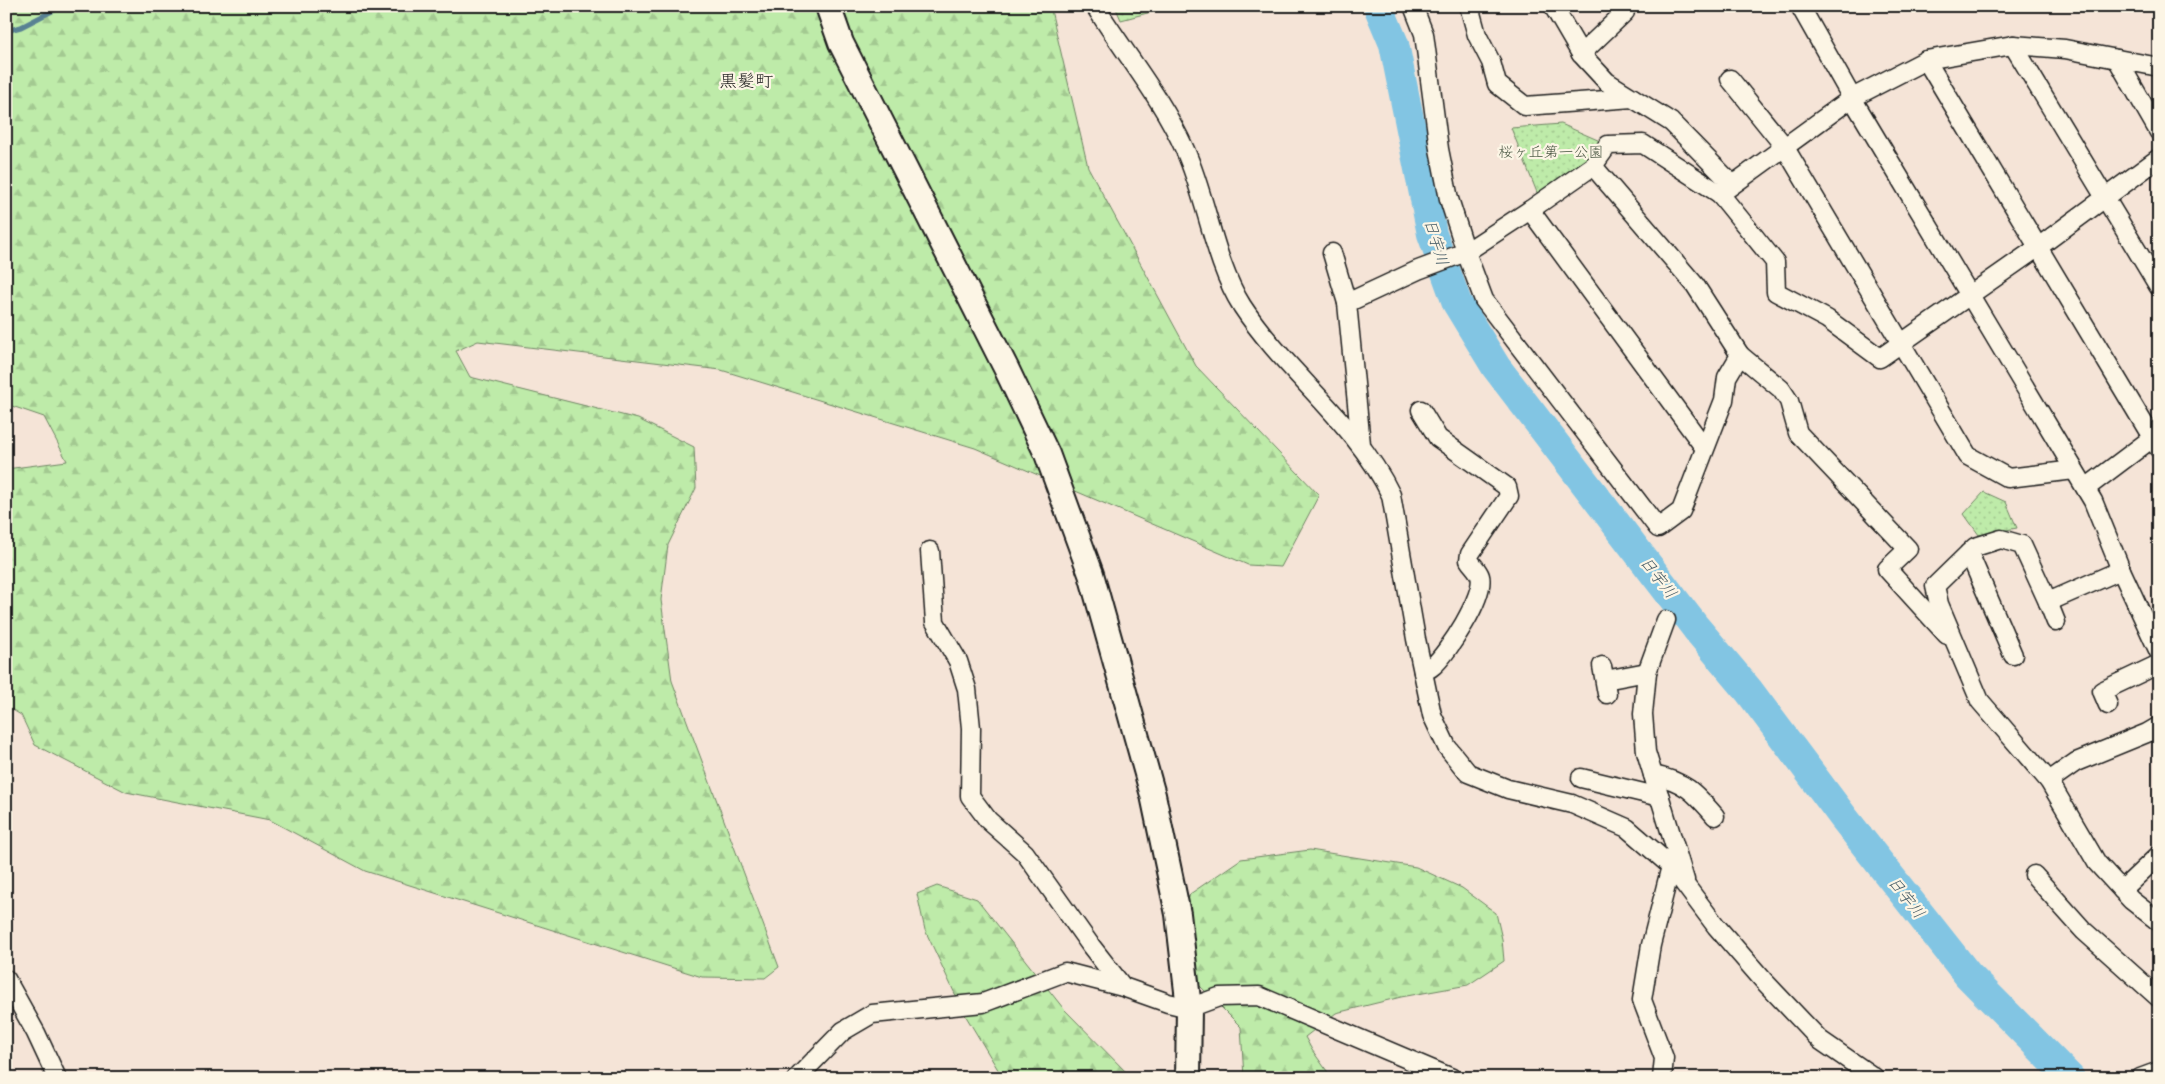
<svg xmlns="http://www.w3.org/2000/svg" width="2165" height="1084" viewBox="0 0 2165 1084" font-family="Mali,'Klee One',sans-serif">
  <style>
    .grass { fill: url(#grass-dots); stroke: #6d8462 }
    .forest { fill: url(#forest-firs); stroke: #6d8462 }
    .lines { fill: none; stroke-linecap: round; stroke-linejoin: round }
    .stream { stroke: #598193; stroke-width: 5 }
    .river { stroke: #82c5e3; stroke-width: 30 }
    .street-casing { stroke: #1c1c1c; stroke-width: 21 }
    .secondary-casing { stroke: #1c1c1c; stroke-width: 28 }
    .street { stroke: #fcf5e5; stroke-width: 18 }
    .secondary { stroke: #fcf5e5; stroke-width: 24 }
    .labels { text-anchor: middle; stroke-width: 4.5; stroke-linejoin: round; paint-order: stroke }
    .park-label { font-size: 15px; fill: #4d5a46; stroke: #fcf5e5 }
    .water-label { font-size: 16px; font-style: italic; fill: #405762; stroke: #fcf5e5 }
    .quarter-label { font-size: 18px; fill: #1c1c1c; stroke: #fcf5e5 }
  </style>
  <defs>
    <pattern id="grass-dots" width="8" height="8" patternUnits="userSpaceOnUse" patternTransform="scale(1.25)"><rect width="8" height="8" fill="#beeba9"/><path d="M2 2h.1M6 6h.1" fill="none" stroke="#a3c991" stroke-width="1.8" stroke-linecap="round"/></pattern>
    <pattern id="forest-firs" width="22" height="20" patternUnits="userSpaceOnUse" patternTransform="scale(1.25)"><rect width="22" height="20" fill="#beeba9"/><path d="M5 1l3.5 6h-7zM16 11l3.5 6h-7z" fill="#a3c991"/></pattern>
  </defs>
  <rect width="100%" height="100%" fill="#f5e4d7"/>
  <filter id="ink" filterUnits="userSpaceOnUse"><feTurbulence type="fractalNoise" baseFrequency=".02" numOctaves="2"/><feDisplacementMap in="SourceGraphic" scale="10" xChannelSelector="R" yChannelSelector="G"/><feConvolveMatrix kernelMatrix="1 2 1 2 8 2 1 2 1" color-interpolation-filters="sRGB"/></filter>
  <g filter="url(#ink)">
    <!-- grass -->
    <g class="grass">
      <path d="M1115 6H1174L1121 20Z"/>
      <path d="M1561 124 1600 141 1589 161 1538 195 1511 128Z"/>
      <path d="M1984 492 2006 502 2017 528 1979 535 1964 514Z"/>
    </g>
    <!-- forest -->
    <g class="forest">
      <path d="M6 6H1050L1088 167 1196 366 1319 495 1281 567 1248 565 975 448 721 370 478 341 456 351 470 377 638 419 694 447 696 488 668 545 661 600 672 681 779 967 765 978 702 977 365 871 270 820 126 792 35 745 21 715 6 706V469L67 461 44 417 6 404Z"/>
      <path d="M1310 850 1416 867 1462 888 1496 913 1502 939 1504 961 1468 985 1401 997 1336 1013 1305 1037 1312 1050 1332 1078H1244L1241 1027 1199 985 1177 934 1190 894 1241 859Z"/>
      <path d="M937 886 977 899 1063 1008 1132 1078H1003L964 1013 925 930 917 894Z"/>
    </g>
    <g class="lines">
      <!-- stream -->
      <path class="stream" d="M6 31 21 27 62 6"/>
      <!-- river -->
      <path class="river" d="M1378 6 1394 44 1432 234 1457 303 1496 367 1696 628 1749 691 1844 818 1968 975 2070 1078"/>
      <!-- street casing -->
      <g class="street-casing">
        <g id="street">
          <path d="M1095 6C1125 54 1162 98 1185 150 1207 199 1214 262 1242 306 1286 373 1356 422 1391 495L1416 639 1432 715 1447 747 1468 773 1508 789 1572 804 1627 828 1671 866 1716 926 1763 980 1820 1040 1875 1078"/>
          <path d="M1413 6 1424 34 1439 149 1449 199 1466 252 1484 300 1658 528 1681 511 1724 400 1727 377 1740 355 1695 285 1593 166"/>
          <path d="M1469 6 1477 35 1491 62 1497 84 1525 106 1633 98"/>
          <path d="M1553 6 1581 54 1607 82 1671 122 1732 184"/>
          <path d="M1800 6 1852 98 2093 501 2121 570 2159 652"/>
          <path d="M2013 45 2159 287"/>
          <path d="M1581 54 1625 12"/>
          <path d="M2117 59 2159 132"/>
          <path d="M1926 60 2159 449"/>
          <path d="M1730 79 1784 146 1968 456 2008 478 2074 470"/>
          <path d="M1720 194 1775 262 1776 292 1827 319 1880 358 2037 248 2159 158"/>
          <path d="M1530 210 1704 447"/>
          <path d="M1332 253 1347 303"/>
          <path d="M1740 355 1781 389 1789 401 1798 433 1908 549 1887 569 1947 635"/>
          <path d="M1421 410 1438 438 1507 487 1509 496 1470 554 1469 560C1472 565 1478 570 1480 576 1486 595 1447 654 1433 666 1430 669 1426 670 1423 672"/>
          <path d="M1361 444 1347 303 1418 270 1466 252 1530 210 1593 166 1608 145 1643 144 1720 194 1852 98 1926 60 2013 45 2065 49 2159 67"/>
          <path d="M2086 488 2159 433"/>
          <path d="M930 551 935 622 958 661 967 689 971 728 970 796 988 820 1025 853 1091 946 1123 987"/>
          <path d="M1969 553 2013 655"/>
          <path d="M2121 570 2048 602 2022 545 2001 539 1975 547 1935 586 1939 604 1980 701 2049 781 2097 863 2131 900 2159 922"/>
          <path d="M2048 602 2056 622"/>
          <path d="M1666 620 1647 672 1643 714 1646 752 1685 880"/>
          <path d="M1602 666 1607 694"/>
          <path d="M1605 680 1647 672"/>
          <path d="M2108 705 2102 691 2159 664"/>
          <path d="M1653 775C1685 781 1695 793 1715 816"/>
          <path d="M1581 778 1660 797"/>
          <path d="M2049 781 2076 762 2147 733 2159 726"/>
          <path d="M2034 875 2084 931 2159 998"/>
          <path d="M2122 890 2159 855"/>
          <path d="M6 979 36 1033 57 1078"/>
          <path d="M797 1078 843 1031 872 1014 983 1003 1065 972 1123 987 1168 1003 1189 1008 1219 997 1259 996 1452 1078"/>
          <path d="M1662 1078 1664 1058 1642 1000 1651 945 1671 866"/>
          <path d="M2140 1078 2159 1071"/>
        </g>
      </g>
      <!-- secondary casing -->
      <g class="secondary-casing">
        <path id="secondary" d="M828 6 841 43 1006 368 1047 454 1091 574 1153 795 1178 914 1189 1008 1188 1078"/>
      </g>
      <!-- street -->
      <use href="#street" class="street"/>
      <!-- secondary -->
      <use href="#secondary" class="secondary"/>
    </g>
  </g>
  <g class="labels">
    <!-- park labels -->
    <g class="park-label">
      <text x="1551" y="157">桜ヶ丘第一公園</text>
    </g>
    <!-- water labels -->
    <g class="water-label">
      <text transform="translate(1437 242) rotate(73)" y="6">日宇川</text>
      <text transform="translate(1659 577) rotate(52)" y="6">日宇川</text>
      <text transform="translate(1907 897) rotate(52)" y="6">日宇川</text>
    </g>
    <!-- quarter labels -->
    <g class="quarter-label">
      <text x="746" y="87">黒髪町</text>
    </g>
  </g>
  <!-- margin -->
  <rect width="2165" height="1084" fill="none" stroke="#fcf5e5" stroke-width="25"/>
  <rect x="12" y="12" width="2140" height="1059" fill="none" stroke="#1c1c1c" stroke-width="2" filter="url(#ink)"/>
</svg>
